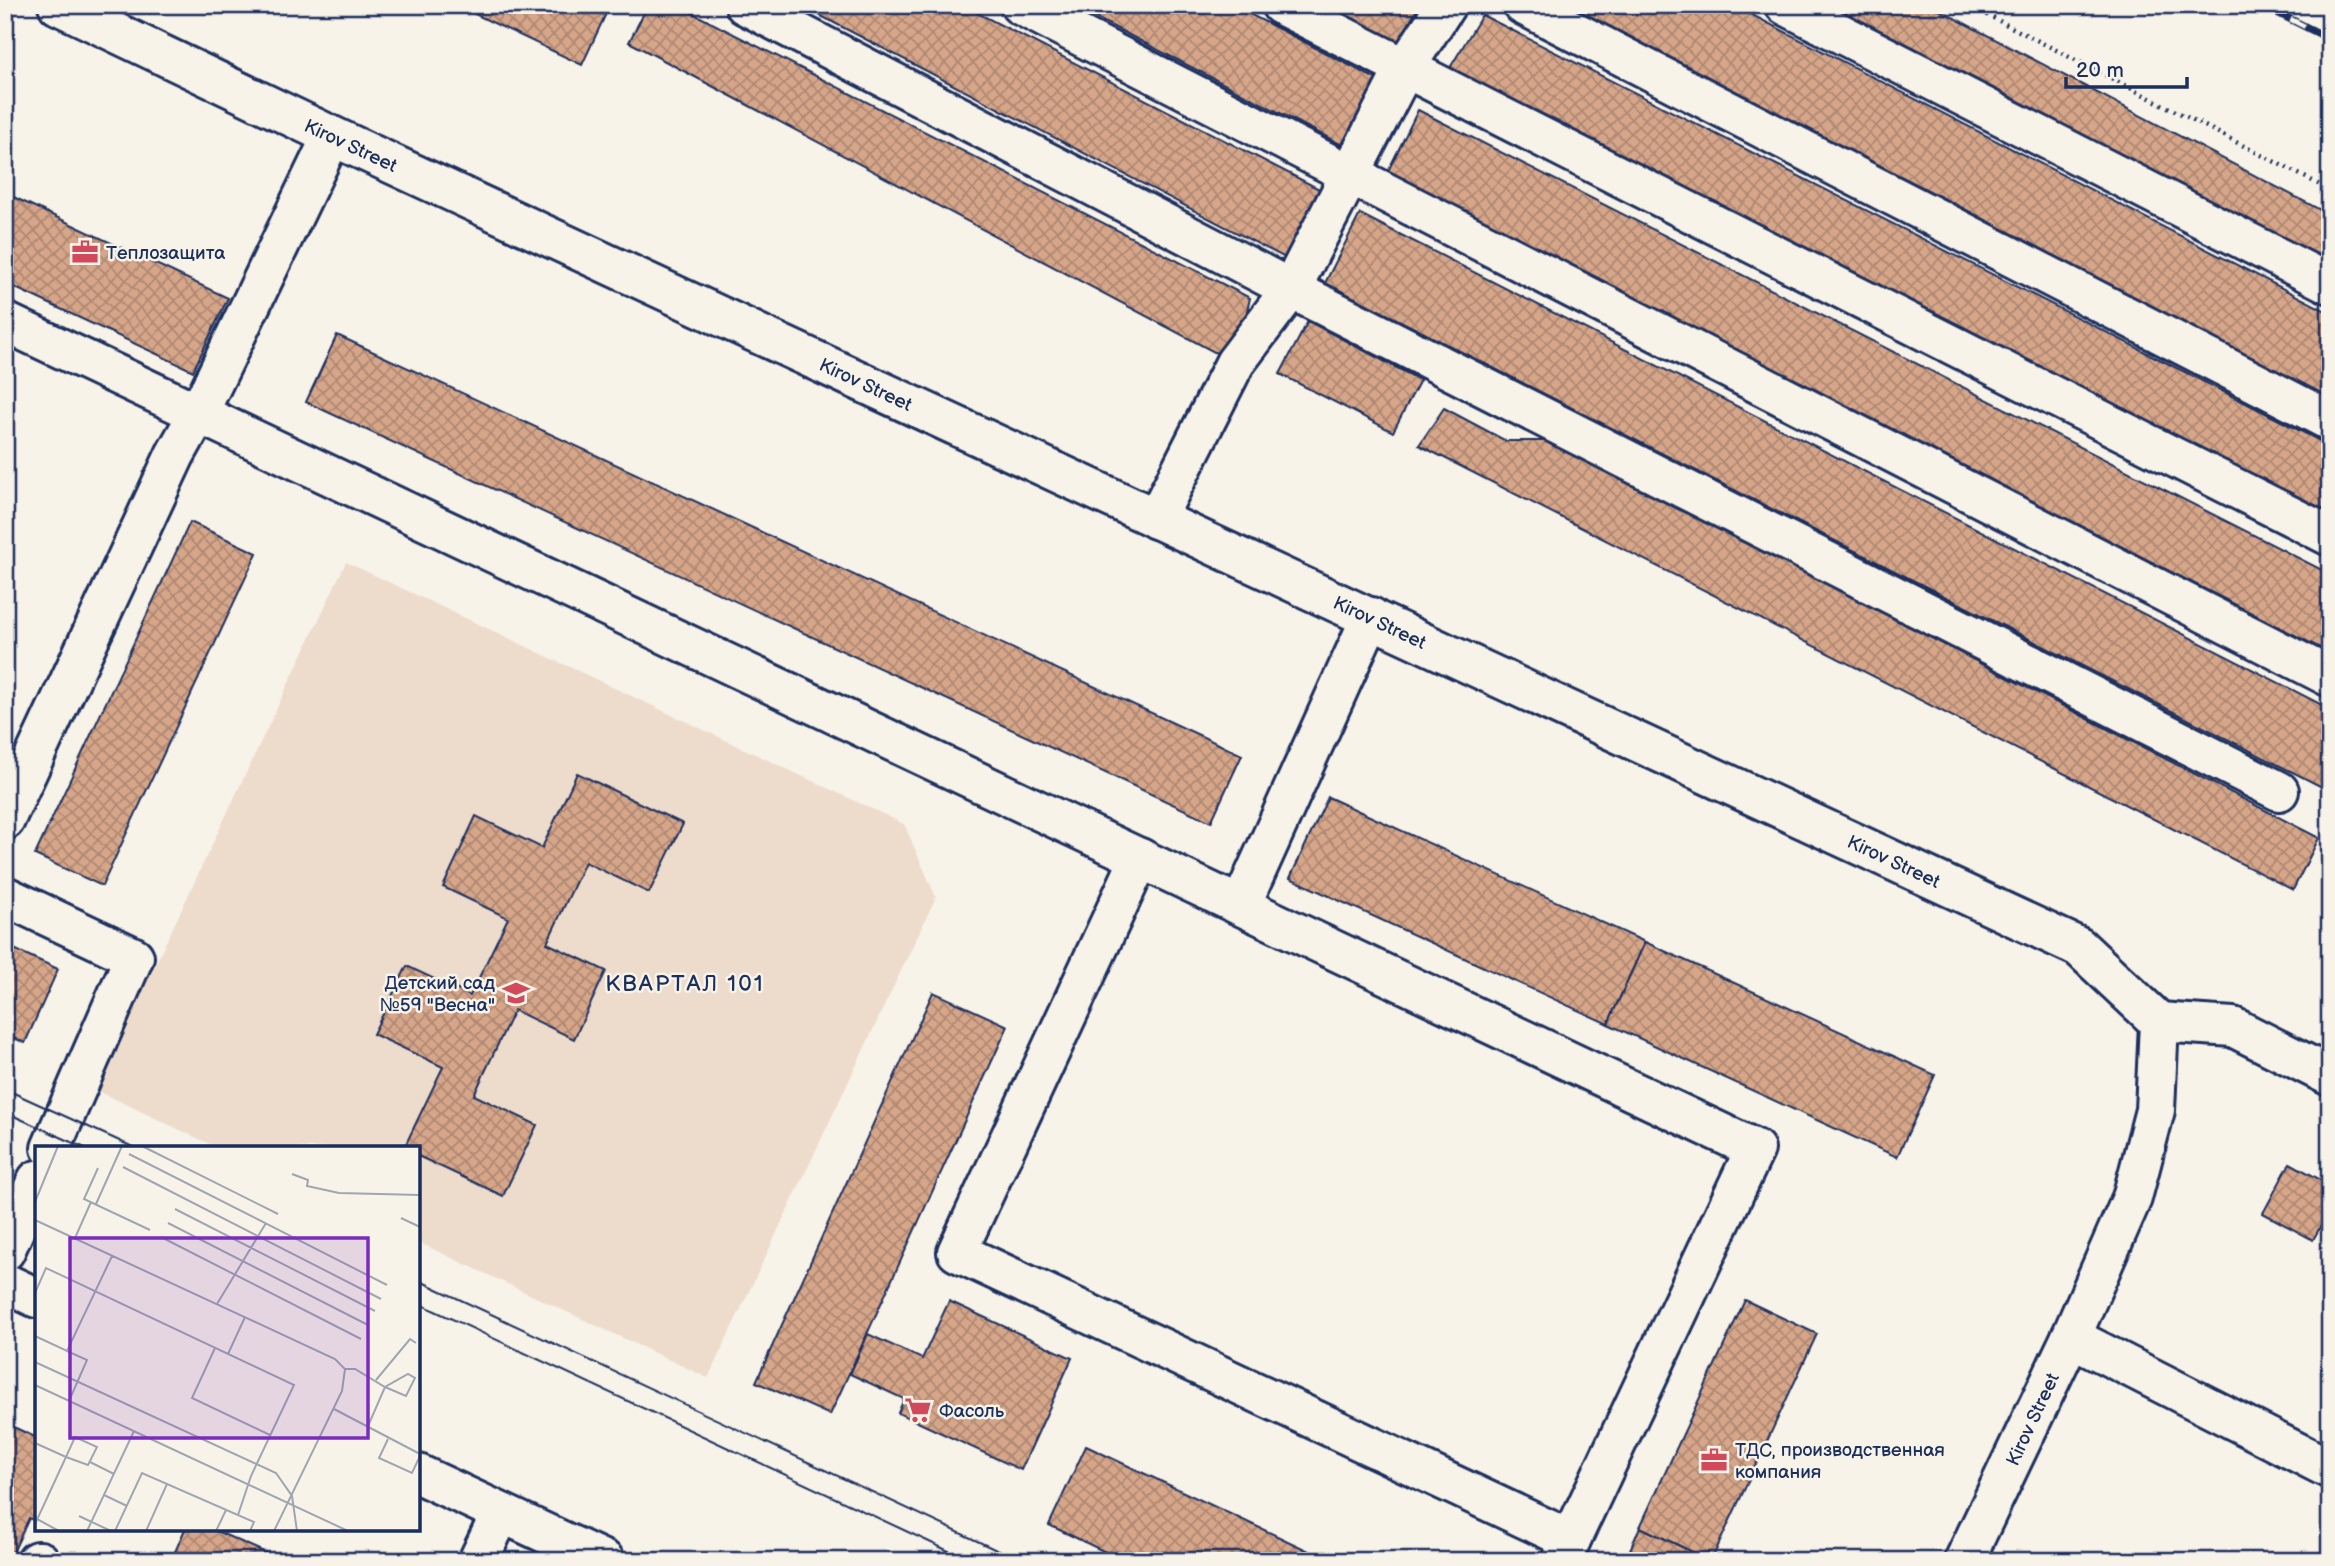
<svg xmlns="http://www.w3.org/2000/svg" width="2335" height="1566" viewBox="0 0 2335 1566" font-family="'Balsamiq Sans',sans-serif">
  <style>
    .built { fill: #eddccc }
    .building { fill: url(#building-cross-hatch); stroke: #1b2f5e; stroke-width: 2 }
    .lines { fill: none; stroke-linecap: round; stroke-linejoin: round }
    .minor-casing { stroke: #1b2f5e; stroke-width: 44 }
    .path { stroke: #1b2f5e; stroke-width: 4.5; stroke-dasharray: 2 5; stroke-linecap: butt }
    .minor { stroke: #f7f3e8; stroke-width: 38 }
    .tram { stroke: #1b2f5e; stroke-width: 2 }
    .rail-casing { stroke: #1b2f5e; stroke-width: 8 }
    .rail { stroke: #f7f3e8; stroke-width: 5; stroke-dasharray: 16; stroke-linecap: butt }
    .labels { text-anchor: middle; stroke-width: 5; stroke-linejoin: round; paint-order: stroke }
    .street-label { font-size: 19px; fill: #1b2f5e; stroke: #f7f3e8 }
    .poi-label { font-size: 19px; fill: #1b2f5e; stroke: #f7f3e8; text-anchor: start }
    .quarter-label { font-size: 23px; letter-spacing: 2px; fill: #1b2f5e; stroke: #f7f3e8 }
    .inset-road { fill: none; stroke: #9fa5b1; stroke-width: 2 }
    .view { fill: #7b2cbf; fill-opacity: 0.15; stroke: #7b2cbf; stroke-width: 3.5 }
    .inset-edge { fill: none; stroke: #1b2f5e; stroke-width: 3.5 }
  </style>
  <defs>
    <pattern id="building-cross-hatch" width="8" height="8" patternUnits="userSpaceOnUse" patternTransform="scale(1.75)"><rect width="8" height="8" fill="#d7a689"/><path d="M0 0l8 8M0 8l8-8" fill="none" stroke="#ae8873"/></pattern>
  </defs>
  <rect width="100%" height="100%" fill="#f7f3e8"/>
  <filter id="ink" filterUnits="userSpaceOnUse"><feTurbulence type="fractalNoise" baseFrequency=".0143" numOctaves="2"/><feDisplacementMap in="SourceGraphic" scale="14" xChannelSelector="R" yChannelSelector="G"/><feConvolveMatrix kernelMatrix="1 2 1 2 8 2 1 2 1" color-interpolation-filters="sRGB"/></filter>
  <g filter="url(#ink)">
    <!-- built -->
    <path class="built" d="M346 562 904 824 936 897 708 1378 418 1242V1148H218L96 1090Z"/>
    <!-- building -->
    <g class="building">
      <path d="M456 5H610L582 65Z"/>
      <path d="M648 5H677L1250 298 1235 363 629 42Z"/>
      <path d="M800 5H962L1325 192 1291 261Z"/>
      <path d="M1071 5H1232L1380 81 1346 147Z"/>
      <path d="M1320 5H1419L1399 45Z"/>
      <path d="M1557 5H1733L2330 313V403Z"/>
      <path d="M1826 5H1930L2330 215V268Z"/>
      <path d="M1482 15 2330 446V518L1448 71Z"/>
      <path d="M1418 110 2330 574V653L1387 173Z"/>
      <path d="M5 193 228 298 193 371 5 283Z"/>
      <path d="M1360 214 2330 709V791L1325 283Z"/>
      <path d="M1308 321 1420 380 1393 432 1280 374Z"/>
      <path d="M337 335 1242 755 1211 822 306 402Z"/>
      <path d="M1444 408 1506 441H1549L2319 838 2293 890 1419 445Z"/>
      <path d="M190 522 257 553 102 886 35 855Z"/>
      <path d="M577 773 683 824 649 893 585 862 547 943 606 971 574 1039 514 1010 474 1095 537 1125 503 1196 418 1156V1148H404L443 1067 373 1034 407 966 470 996 508 918 443 887 476 816 542 848Z"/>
      <path d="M1328 797 1645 942 1608 1024 1290 878Z"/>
      <path d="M1645 942 1935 1075 1897 1157 1608 1024Z"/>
      <path d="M5 945 58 969 25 1043 5 1034Z"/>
      <path d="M933 992 1008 1026 830 1415 756 1382Z"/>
      <path d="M2290 1163 2330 1185V1209L2313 1240 2263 1213Z"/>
      <path d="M1745 1300 1817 1334 1711 1561 1640 1527Z"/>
      <path d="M949 1301 1072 1358 1021 1470 898 1413 904 1399 850 1374 868 1334 922 1359Z"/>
      <path d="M5 1423 37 1438V1522L29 1518 9 1561H5Z"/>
      <path d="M1086 1446 1330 1561H1124L1049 1525Z"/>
      <path d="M1640 1527 1711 1561H1625Z"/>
      <path d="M185 1529H212L284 1561H171Z"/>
    </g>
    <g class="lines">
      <!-- minor casing -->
      <g class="minor-casing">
        <g id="minor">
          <path d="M58 5 332 136 2079 947 2159 1022 2155 1110 2132 1198 2071 1337 1964 1561"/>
          <path d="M745 5 1291 289 2279 791"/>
          <path d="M1020 5 2330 677"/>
          <path d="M1281 5 2330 536"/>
          <path d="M1523 5 2330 421"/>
          <path d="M1785 5 2330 284"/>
          <path d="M5 322 1755 1149 1561 1561"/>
          <path d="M1156 519 1235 363 1291 289 1405 68 1446 5"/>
          <path d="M5 820 175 455 199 412 332 136"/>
          <path d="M1140 858 957 1252 1571 1540"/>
          <path d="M5 896 134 957 51 1148"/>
          <path d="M1241 905 1371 617"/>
          <path d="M2159 1022 2233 1027 2330 1076"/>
          <path d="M5 1251 37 1180"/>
          <path d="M5 1283 37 1298"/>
          <path d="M2071 1337 2330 1469"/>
          <path d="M418 1474 605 1561"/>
          <path d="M37 1561H40"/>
          <path d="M478 1561 501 1513"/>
        </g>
      </g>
      <!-- path -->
      <path class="path" d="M1968 5 2330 190"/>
      <!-- minor -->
      <use href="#minor" class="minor"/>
      <!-- tram -->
      <g class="tram">
        <path d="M5 1089 135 1148"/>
        <path d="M5 1112 85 1148"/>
        <path d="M418 1280 1020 1561"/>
        <path d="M418 1303 970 1561"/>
      </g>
      <!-- rail casing -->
      <g class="rail-casing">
        <path id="rail" d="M2262 5 2330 39"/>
      </g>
      <!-- rail -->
      <use href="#rail" class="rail"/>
    </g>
  </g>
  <!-- icons -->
  <defs>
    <g id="office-bare" transform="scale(2.1)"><path d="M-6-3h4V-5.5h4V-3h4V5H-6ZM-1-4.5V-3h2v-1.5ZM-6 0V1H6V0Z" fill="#d1495b" stroke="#f7f3e8" stroke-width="2.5" paint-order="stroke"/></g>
    <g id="school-bare" transform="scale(2.1)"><path d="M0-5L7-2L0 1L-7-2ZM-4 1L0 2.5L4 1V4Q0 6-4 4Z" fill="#d1495b" stroke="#f7f3e8" stroke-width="2.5" paint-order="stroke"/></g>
    <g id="supermarket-bare" transform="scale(2.1)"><path d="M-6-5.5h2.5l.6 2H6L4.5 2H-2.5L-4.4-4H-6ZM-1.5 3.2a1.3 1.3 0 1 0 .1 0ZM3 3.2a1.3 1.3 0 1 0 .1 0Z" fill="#d1495b" stroke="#f7f3e8" stroke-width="2.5" paint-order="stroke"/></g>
  </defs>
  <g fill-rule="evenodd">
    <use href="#office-bare" x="85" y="252"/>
    <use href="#school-bare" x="516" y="993"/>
    <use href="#supermarket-bare" x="918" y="1410"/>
    <use href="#office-bare" x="1714" y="1460"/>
  </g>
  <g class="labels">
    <!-- street labels -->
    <g class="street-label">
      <text transform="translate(351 145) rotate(25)" y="7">Kirov Street</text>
      <text transform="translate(866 384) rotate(25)" y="7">Kirov Street</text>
      <text transform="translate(1380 622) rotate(25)" y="7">Kirov Street</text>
      <text transform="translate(1894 861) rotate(25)" y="7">Kirov Street</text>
      <text transform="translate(2032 1419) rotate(-65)" y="7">Kirov Street</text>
    </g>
    <!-- poi labels -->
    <g class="poi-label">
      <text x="106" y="259">Теплозащита</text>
      <text x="495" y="989" text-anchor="end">Детский сад<tspan x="495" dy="22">№59 "Весна"</tspan></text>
      <text x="939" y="1417">Фасоль</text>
      <text x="1735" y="1456">ТДС, производственная<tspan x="1735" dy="22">компания</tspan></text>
    </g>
    <!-- quarter labels -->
    <g class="quarter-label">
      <text x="685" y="991">КВАРТАЛ 101</text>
    </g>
  </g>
  <!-- overview -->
  <g transform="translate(35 1146)">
    <rect width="385" height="385" fill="#f7f3e8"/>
    <path class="inset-road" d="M107 0 243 68M94 8 352 139M88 21 346 153M63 22 49 53 115 84M257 28 273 34 272 40 304 47 385 49M0 56 23 0M61 58 87 0M140 63 340 165M366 72 385 81M0 74 300 213 310 223 307 245 239 385M133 77 333 179M126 91 326 193M40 92 56 56M0 147 11 122 259 239 216 330 203 369M182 158 231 77M0 190 32 205 77 110M180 202 157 252 235 289M32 205 52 214 34 255M193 208 210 171M0 216 241 327 257 350 262 385M310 223H320L350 241 371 250 380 232 373 228 350 241 333 280M341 234 375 193 381 197M0 239 313 385M299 263 385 308M353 293 344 312 377 327 385 310M0 297 31 311 53 319 62 301 40 291 31 311 0 378M55 316 79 328M69 349 92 360M44 370 76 385M2 373 24 385M52 385 99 285M80 385 107 327 219 376 215 385M111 385 132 338M181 385 191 364"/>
    <path class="view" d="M35 92H333V292H35Z"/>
    <rect width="385" height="385" class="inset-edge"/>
  </g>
  <!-- margin -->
  <rect width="2335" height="1566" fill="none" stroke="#f7f3e8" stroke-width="28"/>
  <rect x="14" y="14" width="2307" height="1538" fill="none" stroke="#1b2f5e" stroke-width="2.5" filter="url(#ink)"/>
  <!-- scale -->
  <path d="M2066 77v10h121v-10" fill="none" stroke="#1b2f5e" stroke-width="3.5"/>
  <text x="2076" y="77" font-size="21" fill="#1b2f5e" stroke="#f7f3e8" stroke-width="5" paint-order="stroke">20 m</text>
</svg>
